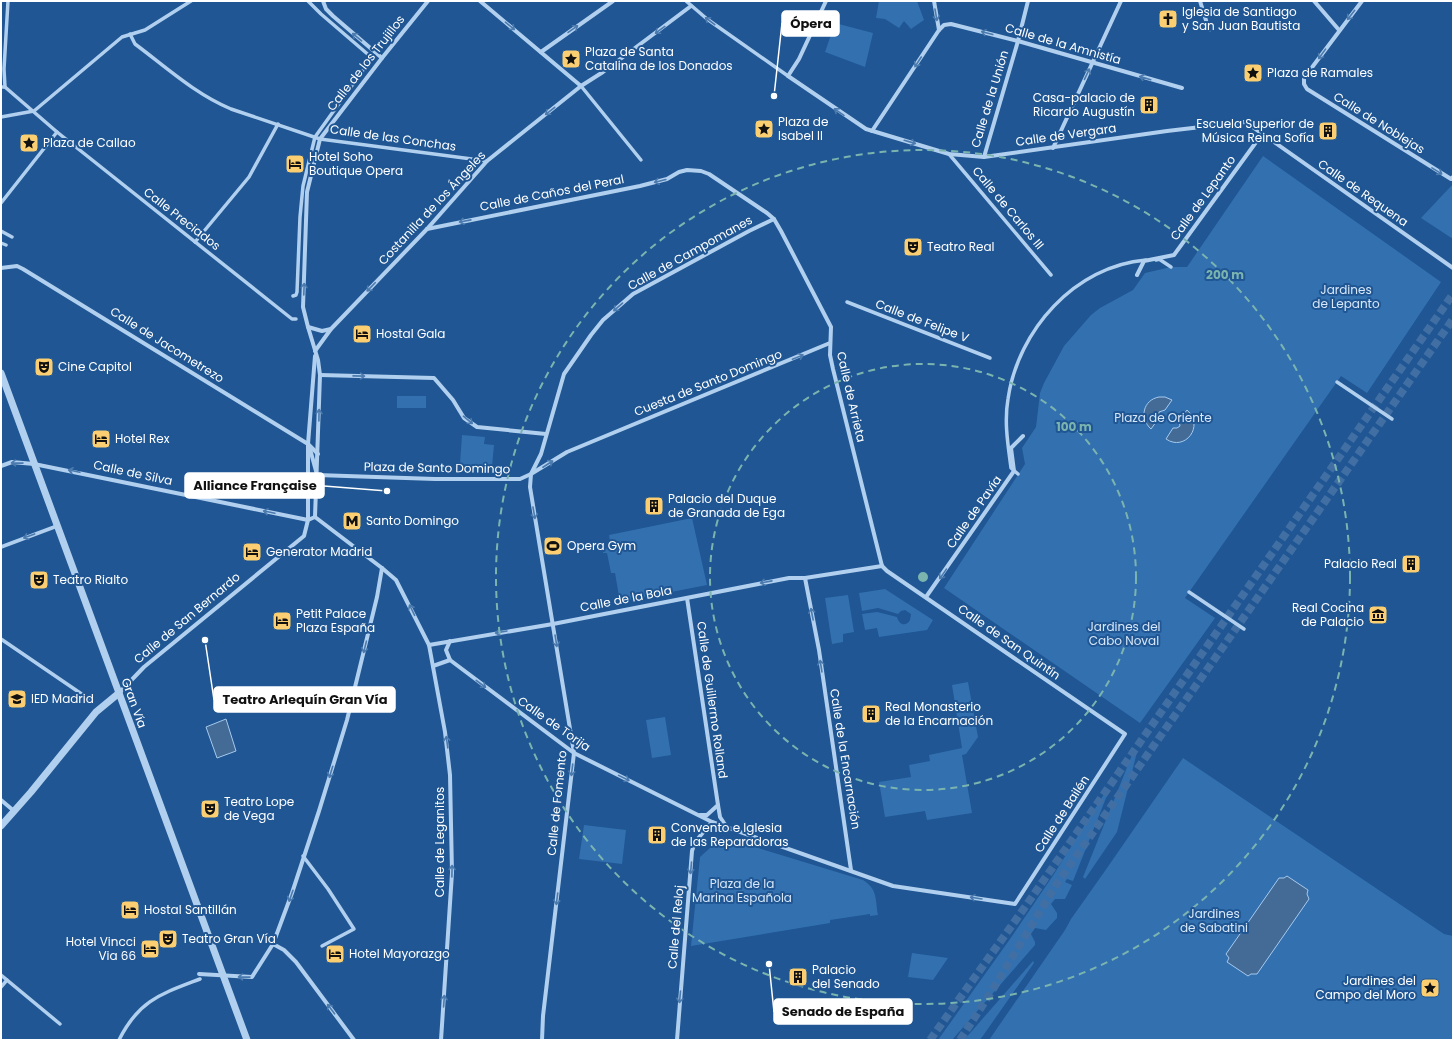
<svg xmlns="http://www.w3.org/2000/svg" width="1454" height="1041" viewBox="0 0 1454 1041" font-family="Poppins,sans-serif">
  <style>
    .green { fill: #3370b0 }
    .water { fill: #446b96; stroke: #a5caef }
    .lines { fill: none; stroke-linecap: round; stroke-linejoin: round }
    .secondary-tunnel { stroke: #416fa3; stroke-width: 8; stroke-dasharray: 8 4; stroke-linecap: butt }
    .pedestrian { stroke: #b1cfee; stroke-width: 3.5 }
    .minor { stroke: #b1cfee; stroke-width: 4 }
    .tertiary { stroke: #b1cfee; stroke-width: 7 }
    .oneway { stroke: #4b7aae }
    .ring { fill: none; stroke: #7bb4af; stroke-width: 2; stroke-dasharray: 7 5 }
    .labels { text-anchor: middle; stroke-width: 4; stroke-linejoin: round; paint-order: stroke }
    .poi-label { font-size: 12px; fill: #fff; stroke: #1f5693; text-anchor: start }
    .street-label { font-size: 12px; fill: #fff; stroke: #1f5693 }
    .park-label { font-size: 12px; fill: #d7e8fa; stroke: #1f5693 }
    .centre { fill: #7bb4af; stroke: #1f5693; stroke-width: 2 }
    .ring-label { font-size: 12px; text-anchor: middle; font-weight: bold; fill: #7bb4af; stroke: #1f5693; stroke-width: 4; stroke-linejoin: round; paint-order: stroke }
    .leader { fill: none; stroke: #fff; stroke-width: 1.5 }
    .callout-dot { fill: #fff; stroke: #1f5693; stroke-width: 1.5 }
    .callout { fill: #fff; stroke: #fff; stroke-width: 1.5 }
    .callout-label { font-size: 13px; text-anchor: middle; font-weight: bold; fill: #111 }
  </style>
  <rect width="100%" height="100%" fill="#1f5693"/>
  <!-- green -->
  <g class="green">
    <path d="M879 1H917L924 20 911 29 904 21 899 28 885 19 876 18Z"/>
    <path d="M835 23 873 33 865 67 825 52Z"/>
    <path d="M1263 156 1441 282 1367 393 1341 376 1185 598 1215 618 1140 723 944 588 1025 464 1022 448 1036 427 1040 393 1044 383 1064 346 1091 315 1100 308 1133 290 1145 273 1171 267H1187Z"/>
    <path d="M1453 184V239L1421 218Z"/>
    <rect x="397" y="396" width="29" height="12"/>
    <path d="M462 435 485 437 484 444 494 445 492 467 460 464Z"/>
    <path d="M692 518 707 585 620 602 615 573H611L607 553H603V549L611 548 609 535Z"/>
    <path d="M885 589 933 620 927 630 879 637 877 628 865 630 862 614 877 612 897 617C899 625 906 627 910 620L911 614 905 610 901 611 898 614 878 608 862 611 859 593Z"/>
    <path d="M848 595 854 632 843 634V642L832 644 825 598Z"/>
    <path d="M968 682 978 737 966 754 962 755 972 813 927 820 925 811 885 817 879 782 911 777 909 765 930 761 929 755 962 748 952 685Z"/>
    <path d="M665 717 671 755 652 758 646 720Z"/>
    <path d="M1134 750H1136L1137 752 1117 832 1085 879 1083 877Z"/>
    <path d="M1183 758 1444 934 1453 936V1040H989L1065 930 1071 919 1107 868Z"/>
    <path d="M1106 791 1108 793 1073 881 1067 879 1065 882 1072 885 1065 899H1055L1051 904 1057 913V918L1046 930 1035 928 1031 934 1035 942V945L952 1040H938L1010 939 1054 874Z"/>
    <path d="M584 825 626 830 622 864 579 859Z"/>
    <path d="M722 837 863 880C878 890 875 898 878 915L870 916V914L830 920V923L691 946 700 857Z"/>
    <path d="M912 953 948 958 933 980 908 977Z"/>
    <path d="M1033 961 1034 963 980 1040H964Z"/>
  </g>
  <!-- water -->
  <g class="water">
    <path d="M1159 397H1165L1172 400 1165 410 1159 412V418L1151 429C1139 418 1143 400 1159 397Z"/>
    <path d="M1187 410C1205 426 1185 452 1166 439L1173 428H1177L1180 426 1179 420Z"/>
    <path d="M226 719 236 751 217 758 206 727Z"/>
    <path d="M1287 876 1308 890 1307 894 1309 899 1257 974H1251L1248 976 1227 962 1229 958 1226 954 1279 878H1284Z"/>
  </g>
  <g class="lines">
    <!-- secondary-tunnel -->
    <g class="secondary-tunnel">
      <path d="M930 1040 1025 907 1453 294"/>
      <path d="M960 1040 993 989 1056 885 1453 319"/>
    </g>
    <!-- pedestrian -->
    <g class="pedestrian">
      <path d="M686 1 707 19 788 76"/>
      <path d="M130 34 135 44C166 67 195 94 231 109L320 139 487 161"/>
      <path d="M581 86 641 160"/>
      <path d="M1 87H5L57 132 1 203"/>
      <path d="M5 87 4 69 8 1"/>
      <path d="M1 117 34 111 122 37 145 30 191 1"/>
      <path d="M57 132 292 319H296"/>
      <path d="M949 154 1051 275"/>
      <path d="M1 231 12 237"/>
      <path d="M195 242 249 177 278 124"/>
      <path d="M1 243 6 245"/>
      <path d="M1156 260 1159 259 1171 267"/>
      <path d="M293 296 296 295 297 292 300 217 303 186 314 141 315 137 371 59V57L321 14 308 1"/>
      <path d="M847 302 990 358"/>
      <path d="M1337 382 1392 419"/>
      <path d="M1018 474 1011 468C1008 445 1004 422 1008 399 1018 330 1075 266 1146 260"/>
      <path d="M1189 592 1244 629"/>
      <path d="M1 639 89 699"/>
      <path d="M303 856 328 889 354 929 322 946"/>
      <path d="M1 975 60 1024"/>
      <path d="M1 987 7 980"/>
      <path d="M119 1040C139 1000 161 994 200 979"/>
    </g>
    <!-- minor -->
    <g class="minor">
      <path d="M323 1 326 9 333 16 382 58"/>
      <path d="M480 1 581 86"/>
      <path d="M826 1 799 59 788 76 866 129 949 154 984 157 1167 131 1244 122 1250 125 1453 268"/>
      <path d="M934 1 939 30"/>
      <path d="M1200 1 1209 30"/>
      <path d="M1314 1 1339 30"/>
      <path d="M1362 1 1304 78V84L1307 89 1451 179 1453 177"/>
      <path d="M541 52 613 1"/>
      <path d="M872 131 939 30 944 25 951 24 1018 41 1182 88"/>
      <path d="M1053 148 1121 1"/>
      <path d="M984 157 1018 41 1028 1"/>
      <path d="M427 229 640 186 667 179 679 172 687 170 701 171 709 174 767 213 774 219 781 231 831 327 830 355 833 369 882 566"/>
      <path d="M1 268 17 266 23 269 308 444 318 454"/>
      <path d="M1137 275 1144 261 1174 255 1262 134"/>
      <path d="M308 327 322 331 331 329"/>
      <path d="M315 351 331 329 427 229 487 161 581 86 603 72 691 6"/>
      <path d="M320 375 434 378 453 400 464 418 477 427 546 434"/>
      <path d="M310 449 316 471"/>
      <path d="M1 466 12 462 34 464 308 520 315 517"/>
      <path d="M317 475 435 479H520L531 474 567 452 830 343"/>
      <path d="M315 517 382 568 396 580 429 645 445 732 450 775 452 873 441 1040"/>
      <path d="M315 517 320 375 318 360 308 327 303 307 307 192 320 139 382 58 428 1"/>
      <path d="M1 547 57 526"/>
      <path d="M805 578 819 650 851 870"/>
      <path d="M926 597 1014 471 1011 448 1023 436"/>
      <path d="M687 598 718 805 720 817 726 826"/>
      <path d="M450 641 446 650 450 660 574 753 712 822 893 886 1015 904 1125 734 887 571 882 566"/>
      <path d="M429 645 553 624 789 578H805L882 566"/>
      <path d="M433 666 450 660"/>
      <path d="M119 693 144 667 304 536 308 520V444L315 356"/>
      <path d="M1 800 14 811"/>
      <path d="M700 815H707L718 805"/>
      <path d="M273 944 284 950 296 962 354 1040"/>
      <path d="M199 974 252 977 273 944 292 893 319 811 347 720 377 597 382 568"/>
      <path d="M542 1040 543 1016 574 753 530 487 531 474 541 454 564 374 591 335 603 320 633 294 749 231 774 219"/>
      <path d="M677 1040 692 851 695 842 712 822"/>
    </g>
    <!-- tertiary -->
    <g class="tertiary">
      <path d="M1 373 247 1040"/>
      <path d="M1 826 31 792 96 712 119 693"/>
    </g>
  </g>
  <!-- one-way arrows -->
  <defs><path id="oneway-shaft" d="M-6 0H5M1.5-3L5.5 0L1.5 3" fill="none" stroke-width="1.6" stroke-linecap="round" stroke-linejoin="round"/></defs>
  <g class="oneway">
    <use href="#oneway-shaft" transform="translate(936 15) rotate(80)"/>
    <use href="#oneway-shaft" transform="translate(1351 15) rotate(128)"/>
    <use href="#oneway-shaft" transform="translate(710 21) rotate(-143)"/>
    <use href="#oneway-shaft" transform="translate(510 26) rotate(40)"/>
    <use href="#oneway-shaft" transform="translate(573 29) rotate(-35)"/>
    <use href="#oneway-shaft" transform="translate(660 30) rotate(144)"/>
    <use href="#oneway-shaft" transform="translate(987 33) rotate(-165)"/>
    <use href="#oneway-shaft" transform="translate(357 37) rotate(-140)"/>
    <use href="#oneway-shaft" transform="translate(1322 54) rotate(126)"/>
    <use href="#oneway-shaft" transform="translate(918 62) rotate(123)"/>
    <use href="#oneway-shaft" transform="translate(1087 74) rotate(-65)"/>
    <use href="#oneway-shaft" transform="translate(1145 78) rotate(-164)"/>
    <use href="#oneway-shaft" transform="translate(550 111) rotate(142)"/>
    <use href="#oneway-shaft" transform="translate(839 112) rotate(-145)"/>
    <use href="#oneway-shaft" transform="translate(910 142) rotate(16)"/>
    <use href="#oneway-shaft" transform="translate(1437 171) rotate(32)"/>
    <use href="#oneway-shaft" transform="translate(660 181) rotate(166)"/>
    <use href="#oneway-shaft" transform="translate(465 221) rotate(169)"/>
    <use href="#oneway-shaft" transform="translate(371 287) rotate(134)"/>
    <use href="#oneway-shaft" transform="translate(304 289) rotate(-88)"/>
    <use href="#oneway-shaft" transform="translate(618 307) rotate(139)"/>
    <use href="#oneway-shaft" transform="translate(798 357) rotate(-22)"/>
    <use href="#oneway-shaft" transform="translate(359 376) rotate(1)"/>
    <use href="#oneway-shaft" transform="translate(319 415) rotate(-89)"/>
    <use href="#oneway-shaft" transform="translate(468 420) rotate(40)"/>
    <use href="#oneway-shaft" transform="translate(17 463) rotate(-179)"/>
    <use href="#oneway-shaft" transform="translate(548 464) rotate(-33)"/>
    <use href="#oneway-shaft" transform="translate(74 471) rotate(-168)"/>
    <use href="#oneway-shaft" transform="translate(269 512) rotate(-168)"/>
    <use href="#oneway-shaft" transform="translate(534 513) rotate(80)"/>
    <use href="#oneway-shaft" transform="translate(29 536) rotate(160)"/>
    <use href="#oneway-shaft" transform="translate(943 574) rotate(125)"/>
    <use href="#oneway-shaft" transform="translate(766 582) rotate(169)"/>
    <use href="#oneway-shaft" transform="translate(412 610) rotate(-116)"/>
    <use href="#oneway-shaft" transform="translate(812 614) rotate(-101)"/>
    <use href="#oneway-shaft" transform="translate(501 632) rotate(170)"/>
    <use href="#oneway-shaft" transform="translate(556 641) rotate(81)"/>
    <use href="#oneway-shaft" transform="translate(365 647) rotate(104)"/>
    <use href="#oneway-shaft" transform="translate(821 666) rotate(-99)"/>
    <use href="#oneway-shaft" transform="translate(481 684) rotate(37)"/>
    <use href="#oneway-shaft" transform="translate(447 742) rotate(-98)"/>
    <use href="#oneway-shaft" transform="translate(572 770) rotate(97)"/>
    <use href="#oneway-shaft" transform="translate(331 772) rotate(107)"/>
    <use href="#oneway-shaft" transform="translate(624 778) rotate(26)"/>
    <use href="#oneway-shaft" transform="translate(691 868) rotate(95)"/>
    <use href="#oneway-shaft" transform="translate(452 871) rotate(-89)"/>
    <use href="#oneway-shaft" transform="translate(291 896) rotate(109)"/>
    <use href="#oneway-shaft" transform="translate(976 898) rotate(-171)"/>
    <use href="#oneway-shaft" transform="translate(557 899) rotate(97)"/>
    <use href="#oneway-shaft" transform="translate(244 977) rotate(-179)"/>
    <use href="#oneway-shaft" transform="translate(680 997) rotate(95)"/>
    <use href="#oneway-shaft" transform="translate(444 1001) rotate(-86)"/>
    <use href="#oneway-shaft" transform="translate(331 1009) rotate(-127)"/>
  </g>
  <!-- distance rings -->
  <g class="ring">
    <circle cx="923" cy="577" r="213"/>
    <circle cx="923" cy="577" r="427"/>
  </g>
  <!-- icons -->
  <defs>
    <g id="church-square" transform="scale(1)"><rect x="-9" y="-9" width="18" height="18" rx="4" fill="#fbcf71" stroke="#1f5693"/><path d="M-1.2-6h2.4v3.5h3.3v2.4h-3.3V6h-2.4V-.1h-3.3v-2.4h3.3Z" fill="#111"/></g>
    <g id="sight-square" transform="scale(1)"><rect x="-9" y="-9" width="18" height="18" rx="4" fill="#fbcf71" stroke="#1f5693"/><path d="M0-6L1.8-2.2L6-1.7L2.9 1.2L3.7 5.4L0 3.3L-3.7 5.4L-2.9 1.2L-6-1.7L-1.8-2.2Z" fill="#111"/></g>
    <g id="building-square" transform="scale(1)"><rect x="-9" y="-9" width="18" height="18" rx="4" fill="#fbcf71" stroke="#1f5693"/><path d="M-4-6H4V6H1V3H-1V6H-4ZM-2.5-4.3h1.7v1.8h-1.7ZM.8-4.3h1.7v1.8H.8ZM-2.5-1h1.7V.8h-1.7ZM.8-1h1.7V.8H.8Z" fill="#111"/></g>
    <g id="hotel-square" transform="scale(1)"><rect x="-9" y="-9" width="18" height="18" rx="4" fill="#fbcf71" stroke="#1f5693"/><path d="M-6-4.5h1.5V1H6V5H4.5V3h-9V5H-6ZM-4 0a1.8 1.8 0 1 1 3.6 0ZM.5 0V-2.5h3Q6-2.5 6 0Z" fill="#111"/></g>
    <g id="theatre-square" transform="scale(1)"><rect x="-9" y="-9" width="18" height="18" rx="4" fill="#fbcf71" stroke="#1f5693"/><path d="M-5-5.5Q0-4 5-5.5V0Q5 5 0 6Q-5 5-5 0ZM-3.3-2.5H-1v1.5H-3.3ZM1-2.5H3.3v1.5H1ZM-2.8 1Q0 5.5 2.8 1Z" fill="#111"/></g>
    <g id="metro-square" transform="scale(1)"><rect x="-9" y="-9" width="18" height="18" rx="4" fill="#fbcf71" stroke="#1f5693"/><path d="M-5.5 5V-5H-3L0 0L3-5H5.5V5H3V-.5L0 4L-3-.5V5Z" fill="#111"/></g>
    <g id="stadium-square" transform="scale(1)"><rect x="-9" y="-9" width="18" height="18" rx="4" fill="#fbcf71" stroke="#1f5693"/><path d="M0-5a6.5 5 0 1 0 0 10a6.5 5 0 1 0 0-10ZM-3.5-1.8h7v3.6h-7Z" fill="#111"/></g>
    <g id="museum-square" transform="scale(1)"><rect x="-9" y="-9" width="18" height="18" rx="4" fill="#fbcf71" stroke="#1f5693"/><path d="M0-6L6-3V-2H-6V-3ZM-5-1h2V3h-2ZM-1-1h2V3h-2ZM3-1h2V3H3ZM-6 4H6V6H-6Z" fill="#111"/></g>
    <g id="university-square" transform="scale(1)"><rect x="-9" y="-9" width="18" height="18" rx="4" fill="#fbcf71" stroke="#1f5693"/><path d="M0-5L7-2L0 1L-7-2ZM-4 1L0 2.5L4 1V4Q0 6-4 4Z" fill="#111"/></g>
  </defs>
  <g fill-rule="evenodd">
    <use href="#church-square" x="1168" y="19"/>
    <use href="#sight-square" x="571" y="59"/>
    <use href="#sight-square" x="1253" y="73"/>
    <use href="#building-square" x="1149" y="105"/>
    <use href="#sight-square" x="764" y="129"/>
    <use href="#building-square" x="1328" y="131"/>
    <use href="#sight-square" x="29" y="143"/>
    <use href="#hotel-square" x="295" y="164"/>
    <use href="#theatre-square" x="913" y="247"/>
    <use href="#hotel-square" x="362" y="334"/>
    <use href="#theatre-square" x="44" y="367"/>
    <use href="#hotel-square" x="101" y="439"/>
    <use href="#building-square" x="654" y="506"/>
    <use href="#metro-square" x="352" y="521"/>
    <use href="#stadium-square" x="553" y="546"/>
    <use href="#hotel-square" x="252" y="552"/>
    <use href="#building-square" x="1411" y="564"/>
    <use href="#theatre-square" x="39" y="580"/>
    <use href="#museum-square" x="1378" y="615"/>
    <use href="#hotel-square" x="282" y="621"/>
    <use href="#university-square" x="17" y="699"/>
    <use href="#building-square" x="871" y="714"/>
    <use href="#theatre-square" x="210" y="809"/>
    <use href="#building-square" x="657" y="835"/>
    <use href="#hotel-square" x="130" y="910"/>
    <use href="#theatre-square" x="168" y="939"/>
    <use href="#hotel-square" x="150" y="949"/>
    <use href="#hotel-square" x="335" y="954"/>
    <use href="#building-square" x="798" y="977"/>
    <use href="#sight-square" x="1430" y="988"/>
  </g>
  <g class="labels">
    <!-- poi labels -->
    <g class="poi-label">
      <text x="1182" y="16">Iglesia de Santiago<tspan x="1182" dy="14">y San Juan Bautista</tspan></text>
      <text x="585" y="56">Plaza de Santa<tspan x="585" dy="14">Catalina de los Donados</tspan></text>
      <text x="1267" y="77">Plaza de Ramales</text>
      <text x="1135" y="102" text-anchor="end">Casa-palacio de<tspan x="1135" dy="14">Ricardo Augustín</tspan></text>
      <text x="778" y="126">Plaza de<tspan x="778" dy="14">Isabel II</tspan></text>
      <text x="1314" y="128" text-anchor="end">Escuela Superior de<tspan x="1314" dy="14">Música Reina Sofía</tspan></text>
      <text x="43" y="147">Plaza de Callao</text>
      <text x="309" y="161">Hotel Soho<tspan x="309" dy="14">Boutique Opera</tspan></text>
      <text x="927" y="251">Teatro Real</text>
      <text x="376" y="338">Hostal Gala</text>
      <text x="58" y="371">Cine Capitol</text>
      <text x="115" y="443">Hotel Rex</text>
      <text x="668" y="503">Palacio del Duque<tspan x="668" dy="14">de Granada de Ega</tspan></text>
      <text x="366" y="525">Santo Domingo</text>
      <text x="567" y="550">Opera Gym</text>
      <text x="266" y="556">Generator Madrid</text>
      <text x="1397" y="568" text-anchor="end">Palacio Real</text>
      <text x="53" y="584">Teatro Rialto</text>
      <text x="1364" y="612" text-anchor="end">Real Cocina<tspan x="1364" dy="14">de Palacio</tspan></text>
      <text x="296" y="618">Petit Palace<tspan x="296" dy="14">Plaza España</tspan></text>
      <text x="31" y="703">IED Madrid</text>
      <text x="885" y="711">Real Monasterio<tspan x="885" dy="14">de la Encarnación</tspan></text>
      <text x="224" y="806">Teatro Lope<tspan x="224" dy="14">de Vega</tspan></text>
      <text x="671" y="832">Convento e Iglesia<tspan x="671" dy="14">de las Reparadoras</tspan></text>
      <text x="144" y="914">Hostal Santillán</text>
      <text x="182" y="943">Teatro Gran Vía</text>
      <text x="136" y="946" text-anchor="end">Hotel Vincci<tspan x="136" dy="14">Via 66</tspan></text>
      <text x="349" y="958">Hotel Mayorazgo</text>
      <text x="812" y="974">Palacio<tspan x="812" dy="14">del Senado</tspan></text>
      <text x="1416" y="985" text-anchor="end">Jardines del<tspan x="1416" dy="14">Campo del Moro</tspan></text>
    </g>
    <!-- street labels -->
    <g class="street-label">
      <text transform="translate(1063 44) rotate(16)" y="4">Calle de la Amnistía</text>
      <text transform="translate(366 63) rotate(-52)" y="4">Calle de los Trujillos</text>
      <text transform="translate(990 99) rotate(-73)" y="4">Calle de la Unión</text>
      <text transform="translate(1379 123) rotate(32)" y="4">Calle de Noblejas</text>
      <text transform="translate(1066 135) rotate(-8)" y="4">Calle de Vergara</text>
      <text transform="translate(393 138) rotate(8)" y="4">Calle de las Conchas</text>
      <text transform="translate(552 193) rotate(-11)" y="4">Calle de Caños del Peral</text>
      <text transform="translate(1363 193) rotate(35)" y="4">Calle de Requena</text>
      <text transform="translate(1203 198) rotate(-54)" y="4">Calle de Lepanto</text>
      <text transform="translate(432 208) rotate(-47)" y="4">Costanilla de los Ángeles</text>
      <text transform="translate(1008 208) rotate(50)" y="4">Calle de Carlos III</text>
      <text transform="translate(182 219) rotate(38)" y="4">Calle Preciados</text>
      <text transform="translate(690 253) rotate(-29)" y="4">Calle de Campomanes</text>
      <text transform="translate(922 321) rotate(21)" y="4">Calle de Felipe V</text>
      <text transform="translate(167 345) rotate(32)" y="4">Calle de Jacometrezo</text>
      <text transform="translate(708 383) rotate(-22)" y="4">Cuesta de Santo Domingo</text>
      <text transform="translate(851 397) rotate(77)" y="4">Calle de Arrieta</text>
      <text transform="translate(437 468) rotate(1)" y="4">Plaza de Santo Domingo</text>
      <text transform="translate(133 473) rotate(12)" y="4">Calle de Silva</text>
      <text transform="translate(974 512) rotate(-55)" y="4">Calle de Pavía</text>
      <text transform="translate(626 599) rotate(-11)" y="4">Calle de la Bola</text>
      <text transform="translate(187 618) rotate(-40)" y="4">Calle de San Bernardo</text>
      <text transform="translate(1009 642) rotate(35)" y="4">Calle de San Quintín</text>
      <text transform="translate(712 700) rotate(82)" y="4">Calle de Guillermo Rolland</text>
      <text transform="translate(134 703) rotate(70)" y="4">Gran Vía</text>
      <text transform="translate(554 724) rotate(35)" y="4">Calle de Torija</text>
      <text transform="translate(845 759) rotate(81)" y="4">Calle de la Encarnación</text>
      <text transform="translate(557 803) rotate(-84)" y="4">Calle de Fomento</text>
      <text transform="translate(1062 814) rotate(-57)" y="4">Calle de Bailén</text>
      <text transform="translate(440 842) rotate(-90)" y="4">Calle de Leganitos</text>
      <text transform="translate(676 927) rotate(-85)" y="4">Calle del Reloj</text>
    </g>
    <!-- park labels -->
    <g class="park-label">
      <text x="1346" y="294">Jardines<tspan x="1346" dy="14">de Lepanto</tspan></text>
      <text x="1163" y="422">Plaza de Oriente</text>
      <text x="1124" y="631">Jardines del<tspan x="1124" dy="14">Cabo Noval</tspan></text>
      <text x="742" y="888">Plaza de la<tspan x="742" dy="14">Marina Española</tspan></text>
      <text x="1214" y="918">Jardines<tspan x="1214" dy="14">de Sabatini</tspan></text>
    </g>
  </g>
  <circle cx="923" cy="577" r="6" class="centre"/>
  <g class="ring-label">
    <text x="1225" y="279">200 m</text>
    <text x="1074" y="431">100 m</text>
  </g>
  <!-- callouts -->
  <path class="leader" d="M774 96L782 23M387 491L324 486M205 640L214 700M769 964L774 1012"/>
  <g class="callout-dot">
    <circle cx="774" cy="96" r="4"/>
    <circle cx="387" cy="491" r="4"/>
    <circle cx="205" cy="640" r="4"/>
    <circle cx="769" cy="964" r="4"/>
  </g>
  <g class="callout">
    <rect x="782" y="11" width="57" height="25" rx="4"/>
    <rect x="185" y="473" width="139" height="25" rx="4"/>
    <rect x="214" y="687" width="181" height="25" rx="4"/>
    <rect x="774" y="999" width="138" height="25" rx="4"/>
  </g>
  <g class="callout-label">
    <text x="811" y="28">Ópera</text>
    <text x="255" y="490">Alliance Française</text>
    <text x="305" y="704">Teatro Arlequín Gran Vía</text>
    <text x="843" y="1016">Senado de España</text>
  </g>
  <!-- border -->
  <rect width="1454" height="1041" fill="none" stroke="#ffffff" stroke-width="4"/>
</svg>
